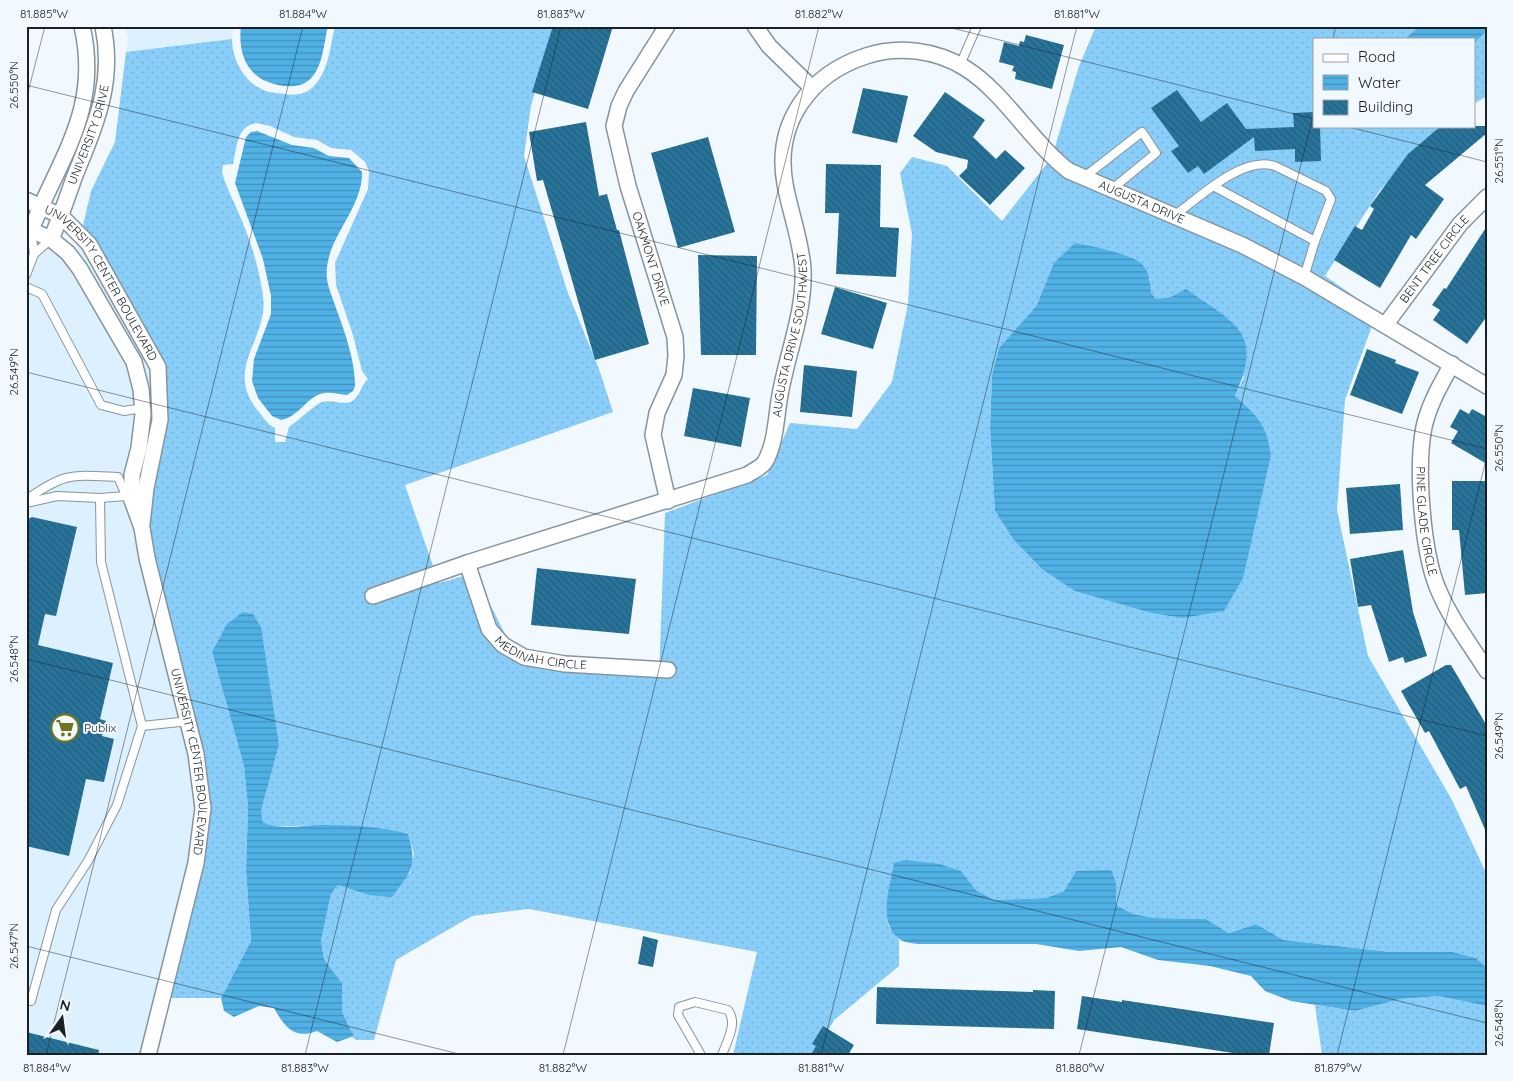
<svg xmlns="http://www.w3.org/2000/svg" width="1513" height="1081" viewBox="0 0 1513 1081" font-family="Quicksand,sans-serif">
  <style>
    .built { fill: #dcf0fd }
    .grass { fill: url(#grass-dots); fill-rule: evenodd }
    .water { fill: url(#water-rules) }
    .building { fill: url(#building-back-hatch) }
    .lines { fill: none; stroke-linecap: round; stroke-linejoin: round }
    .lane-casing { stroke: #8495a0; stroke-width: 10 }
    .street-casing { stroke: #8495a0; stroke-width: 18 }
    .lane { stroke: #fff; stroke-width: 8 }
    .street { stroke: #fff; stroke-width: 15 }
    .ticks { fill: none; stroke: #1a2024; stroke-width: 1; stroke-opacity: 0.45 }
    .labels { text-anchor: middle; stroke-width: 4; stroke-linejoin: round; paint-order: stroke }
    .street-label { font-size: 12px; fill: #1a2024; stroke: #f2f9fe }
    .poi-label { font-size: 12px; fill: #1a2024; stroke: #f2f9fe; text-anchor: start }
    .neatline { fill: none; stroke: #1a2024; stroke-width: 2 }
    .ticks-label { font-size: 12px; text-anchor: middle; fill: #1a2024 }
  </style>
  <defs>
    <pattern id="grass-dots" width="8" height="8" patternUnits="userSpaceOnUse" patternTransform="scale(1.25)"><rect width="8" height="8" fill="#89cef8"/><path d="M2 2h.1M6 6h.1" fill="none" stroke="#76b1d4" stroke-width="1.8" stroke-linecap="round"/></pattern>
    <pattern id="water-rules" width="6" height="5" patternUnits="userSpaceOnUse" patternTransform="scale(1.25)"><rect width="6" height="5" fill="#50b1e6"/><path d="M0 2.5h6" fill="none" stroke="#4290ba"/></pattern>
    <pattern id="building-back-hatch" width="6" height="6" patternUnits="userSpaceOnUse" patternTransform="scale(1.25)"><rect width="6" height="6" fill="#28739a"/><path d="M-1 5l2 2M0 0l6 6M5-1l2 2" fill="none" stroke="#225e7d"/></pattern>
  </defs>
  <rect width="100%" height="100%" fill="#f2f9fe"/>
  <!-- built -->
  <g class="built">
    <path d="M124 26H234L232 39 126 52 128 40Z"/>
    <path d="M81 234 145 336 163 400 210 809 147 1055H26V236L73 265Z"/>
  </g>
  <!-- grass -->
  <g class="grass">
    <path d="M335 26H556L531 105 524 156 568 293 599 369 613 412 405 485 439 583 474 573 520 663 659 678 665 513 767 475 790 423 857 429 892 382 908 304 912 234 900 173 912 157 947 166 1002 221 1052 157 1079 66 1096 26H1419L1405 39H1314V126H1449L1380 190 1325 276 1377 312 1345 400 1337 510 1368 656 1452 800 1487 875V968L1476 958 1453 952H1391L1284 940 1256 924 1229 933 1206 919 1155 918 1133 914 1116 905V883L1076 871 1064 891 1046 898 994 900 976 890 961 871 888 925 899 940V966L834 1020 815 1055H733L757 952 529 909 472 916 396 960 374 1040H356L352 1037 354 1036 342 1012V983L324 959 321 941 331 894 338 885 368 895 410 873 414 854 408 834 318 825 273 827 263 822 261 811 279 745 212 652 244 766 248 808 246 870 251 941 221 998H162L210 808 143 520 163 400 145 336 81 234 91 191 115 142 126 52 232 39C232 60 245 84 266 91 271 93 279 93 285 94 295 96 306 94 313 87 329 71 330 47 335 26ZM256 123 270 126 294 137 317 140 331 148 351 150 365 162 369 171 368 189 335 263 336 285 353 335 362 371 368 379C360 386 361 396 351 402 341 405 332 399 322 402 314 405 298 421 289 427L285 442H275V428C267 424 264 418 259 412 222 368 269 340 263 296 260 273 253 248 244 226 237 207 226 188 222 172L223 165 233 164C237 148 236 127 256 123ZM1150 278V293L1156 299 1171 297 1244 377 1235 396C1257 413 1268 428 1271 455L1013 539 995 511 990 428 992 375 999 348 1037 305Z"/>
    <path d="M1487 31V96L1474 104V43Z"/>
    <path d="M1438 996 1487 1006V1055H1322L1315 1005 1355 1011 1401 999Z"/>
  </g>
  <!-- water -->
  <g class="water">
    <path d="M241 26H328C324 42 323 65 312 77 304 86 295 87 284 86 251 82 237 59 241 26Z"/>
    <path d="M1419 26H1487V31L1474 43V39H1405Z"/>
    <path d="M257 131 292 145 314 148 329 156 349 158 362 172C363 207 330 234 327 268 325 283 332 295 336 308 345 333 355 360 355 386L353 391 347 395C338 394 329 391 320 394 305 400 298 417 281 420L272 416 258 398 252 381 254 359 271 314V296L263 259 235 183 246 137 251 132Z"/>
    <path d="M1075 243C1088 245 1134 255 1142 264 1150 273 1150 282 1151 293L1156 299 1171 297 1186 289C1235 324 1264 331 1235 396 1257 414 1268 427 1271 455L1243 578 1224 611 1183 618 1152 613 1075 591 1042 569 1013 539 995 511 990 428 992 375 999 348 1037 305 1054 263Z"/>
    <path d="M243 612 253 614 261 627 279 745 261 811 263 822C280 831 301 825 320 825 350 825 379 826 408 834 418 867 411 871 392 897L368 895 338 885 331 894 321 941 324 959 342 983V1012L354 1036 337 1042 317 1031C294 1040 284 1026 274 1008L259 1006 234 1017 224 1011 221 998 251 941 246 870 248 808 244 766 212 652 227 624Z"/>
    <path d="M905 860 940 864 961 871 976 890 994 900 1046 898 1064 891 1076 871 1111 870 1116 883V905L1133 914 1155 918 1206 919 1229 933 1256 924 1284 940 1391 952H1453L1476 958 1487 968V1006L1438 996 1401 999 1355 1011 1291 1001 1265 991 1251 976 1210 966 1158 960 1121 947 1079 951 1036 944H917C911 943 902 942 898 938 878 921 890 886 894 863Z"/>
  </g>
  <!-- building -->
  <g class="building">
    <path d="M553 26H613L588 109 532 92Z"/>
    <path d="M1026 35 1064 45 1052 89 1015 79 1016 72 1012 71 1014 66 999 62 1004 42 1019 46 1020 41 1024 42Z"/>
    <path d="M863 88 908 96 897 143 852 133Z"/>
    <path d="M1177 90 1201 122 1227 103 1246 129 1294 127 1293 113 1314 112V126H1320L1321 161 1295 162V149L1255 151 1254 137 1204 174 1198 166 1188 173 1171 151 1179 146 1151 108Z"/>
    <path d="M945 92 985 120 973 137 996 159 1005 150 1025 168 990 205 959 176 967 168 968 160 936 152 913 136Z"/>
    <path d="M586 122 599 196 607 194 617 230H619L649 344 595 360 543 180 537 181 529 132Z"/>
    <path d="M1441 126H1487V133L1425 185 1444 199 1416 239 1411 235 1380 288 1334 260 1355 226 1362 230 1374 209 1370 206 1408 154Z"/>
    <path d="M708 137 735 232 678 248 651 153Z"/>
    <path d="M826 164 881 165 880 227 899 228 896 277 836 274 839 213H825Z"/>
    <path d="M1487 226V316L1467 344 1433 320 1440 310 1432 305 1444 288 1446 289Z"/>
    <path d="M698 255 757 256 756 355H701Z"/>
    <path d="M835 287 887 303 873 349 821 334Z"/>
    <path d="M1367 349 1396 360 1395 363 1419 372 1402 414 1350 395Z"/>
    <path d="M804 365 857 371 852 417 800 412Z"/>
    <path d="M693 388 750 398 741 447 684 436Z"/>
    <path d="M1460 409 1469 414 1472 409 1487 417V464L1451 443 1458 431 1450 427Z"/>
    <path d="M1452 481H1487V593L1465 595 1459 530H1452Z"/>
    <path d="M1400 484 1403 530 1350 534 1346 488Z"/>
    <path d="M32 517 77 527 56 616 45 614 38 645 113 663 100 719 106 721 102 736 114 739 104 782 86 779 69 856 26 846V520Z"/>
    <path d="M1403 550 1413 612 1427 656 1405 663 1403 657 1389 662 1371 605 1358 607 1350 559Z"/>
    <path d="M537 568 636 579 629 634 531 625Z"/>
    <path d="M1446 665H1451L1487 726V834L1466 786 1460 789 1429 731 1425 733 1401 691Z"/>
    <path d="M643 936 658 940 653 967 638 964Z"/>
    <path d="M877 987 1033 992V990L1055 991 1054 1029 876 1024Z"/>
    <path d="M1082 996 1122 1002V1000L1274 1023 1269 1055H1246L1077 1029Z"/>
    <path d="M823 1026 854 1045 848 1055H811L816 1046 812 1044Z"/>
    <path d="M26 1032 99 1050 98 1055H26Z"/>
  </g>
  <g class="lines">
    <!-- lane casing -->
    <g class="lane-casing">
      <g id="lane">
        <path d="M960 65 977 26"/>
        <path d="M1083 178 1142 132 1156 153 1112 189"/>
        <path d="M1175 215C1200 197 1243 155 1275 166L1326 191 1331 199 1315 241 1215 187"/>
        <path d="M31 230 34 254"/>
        <path d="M26 275 34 254 51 239"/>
        <path d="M1304 277 1315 241"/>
        <path d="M26 287 42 294 101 405 124 411 143 408"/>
        <path d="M26 500C65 472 72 475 118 477L129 502"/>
        <path d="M26 503 57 496 100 498 126 496"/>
        <path d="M142 726 189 721"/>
        <path d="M31 1001 56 910 88 861 117 805 142 726 101 562 100 498"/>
        <path d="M701 1055 678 1015 679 1007 695 1002 728 1010C738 1023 727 1041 722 1055"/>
      </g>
    </g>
    <!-- street casing -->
    <g class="street-casing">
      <g id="street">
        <path id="s1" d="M667 26 626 91 619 106 614 126 628 186 675 337 676 356 674 375 657 413 653 435 668 501"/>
        <path d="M755 26 769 46 812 88"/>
        <path id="s2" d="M26 200 61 216 89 244 158 367 160 420 146 488 142 524"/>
        <path id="s3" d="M26 228 51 239 68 253 80 269 134 362 141 389 143 414 139 448 132 475V500L142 528 147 558 196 754 203 808 196 863 148 1055"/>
        <path d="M31 230C60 157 101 109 82 26"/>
        <path id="s4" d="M51 239C60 219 67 198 74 178 95 125 115 84 103 26"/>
        <path id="s5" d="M1386 324 1460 224 1487 197"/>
        <path id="s6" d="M1452 364C1441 384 1429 404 1424 427 1416 467 1422 551 1438 589 1450 618 1470 644 1487 671"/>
        <path id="s7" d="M467 563 489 629 503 645 524 657 565 664 668 670"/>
        <path id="s8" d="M373 596 467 563 747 475C753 471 762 467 765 462 776 443 776 416 780 395 787 354 805 312 803 269 801 240 790 212 785 184 774 123 810 74 866 56 898 45 936 50 965 68 1004 92 1031 142 1069 171L1242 245 1304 277 1487 386"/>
      </g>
    </g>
    <!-- lane -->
    <use href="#lane" class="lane"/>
    <!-- street -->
    <use href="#street" class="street"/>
  </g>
  <!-- ticks -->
  <path class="ticks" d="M944 26 1314 119M1333 39 1336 26M26 85 1487 449M26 100 45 26M1345 126 1487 162M26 372 1487 736M26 659 1487 1023M26 946 463 1055M46 1055 303 26M305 1055 561 26M563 1055 819 26M821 1055 1077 26M1079 1055 1314 112M1337 1055 1487 456"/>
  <!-- icons -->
  <defs>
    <g id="supermarket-ring" transform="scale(1.4375)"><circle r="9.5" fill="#f2f9fe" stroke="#70761f" stroke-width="1.5"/><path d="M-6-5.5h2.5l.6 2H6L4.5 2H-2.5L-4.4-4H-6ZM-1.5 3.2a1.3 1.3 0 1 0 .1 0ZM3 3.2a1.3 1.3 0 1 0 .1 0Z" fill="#70761f"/></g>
  </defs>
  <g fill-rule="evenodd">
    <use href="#supermarket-ring" x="65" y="728"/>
  </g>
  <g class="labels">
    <!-- street labels -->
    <g class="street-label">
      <text dy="4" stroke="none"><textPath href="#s4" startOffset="111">UNIVERSITY DRIVE</textPath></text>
      <text dy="4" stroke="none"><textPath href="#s8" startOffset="1195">AUGUSTA DRIVE</textPath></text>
      <text dy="4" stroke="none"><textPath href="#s1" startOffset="252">OAKMONT DRIVE</textPath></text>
      <text dy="4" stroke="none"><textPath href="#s5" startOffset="81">BENT TREE CIRCLE</textPath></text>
      <text dy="4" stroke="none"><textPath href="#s2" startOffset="116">UNIVERSITY CENTER BOULEVARD</textPath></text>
      <text dy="4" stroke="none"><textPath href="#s8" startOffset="546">AUGUSTA DRIVE SOUTHWEST</textPath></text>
      <text dy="4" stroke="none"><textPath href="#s6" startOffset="164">PINE GLADE CIRCLE</textPath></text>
      <text dy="4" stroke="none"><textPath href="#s7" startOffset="130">MEDINAH CIRCLE</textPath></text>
      <text dy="4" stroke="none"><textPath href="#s3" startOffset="586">UNIVERSITY CENTER BOULEVARD</textPath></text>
    </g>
    <!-- poi labels -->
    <g class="poi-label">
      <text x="84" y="732">Publix</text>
    </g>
  </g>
  <!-- border -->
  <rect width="1513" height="1081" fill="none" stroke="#f2f9fe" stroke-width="55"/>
  <!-- legend -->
  <rect x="1313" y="38" width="162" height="90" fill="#f2f9fe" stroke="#9ca2a7"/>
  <rect x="1323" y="54" width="25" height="8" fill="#ffffff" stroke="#9ca2a7"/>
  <text x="1358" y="62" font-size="15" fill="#1a2024">Road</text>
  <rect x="1323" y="75" width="25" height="15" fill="url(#water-rules)" stroke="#9ca2a7"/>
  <text x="1358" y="88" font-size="15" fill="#1a2024">Water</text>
  <rect x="1323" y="100" width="25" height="15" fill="url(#building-back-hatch)" stroke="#9ca2a7"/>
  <text x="1358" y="112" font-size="15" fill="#1a2024">Building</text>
  <!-- north arrow -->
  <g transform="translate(62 1018) rotate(14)" stroke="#f2f9fe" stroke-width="4" paint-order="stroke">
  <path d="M0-4L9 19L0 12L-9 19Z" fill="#1a2024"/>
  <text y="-8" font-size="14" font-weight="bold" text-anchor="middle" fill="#1a2024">N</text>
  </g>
  <rect x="28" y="28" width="1458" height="1026" class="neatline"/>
  <g class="ticks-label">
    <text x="44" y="18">81.885°W</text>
    <text x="303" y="18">81.884°W</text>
    <text x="561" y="18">81.883°W</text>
    <text x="819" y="18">81.882°W</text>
    <text x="1077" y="18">81.881°W</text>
    <text transform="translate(14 85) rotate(-90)" y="4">26.550°N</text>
    <text transform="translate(1499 161) rotate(-90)" y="4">26.551°N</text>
    <text transform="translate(14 372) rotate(-90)" y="4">26.549°N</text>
    <text transform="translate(1499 448) rotate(-90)" y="4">26.550°N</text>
    <text transform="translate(14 659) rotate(-90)" y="4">26.548°N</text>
    <text transform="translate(1499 736) rotate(-90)" y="4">26.549°N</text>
    <text transform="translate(14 946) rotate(-90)" y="4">26.547°N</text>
    <text transform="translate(1499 1023) rotate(-90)" y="4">26.548°N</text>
    <text x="47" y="1072">81.884°W</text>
    <text x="305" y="1072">81.883°W</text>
    <text x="563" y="1072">81.882°W</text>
    <text x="821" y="1072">81.881°W</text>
    <text x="1080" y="1072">81.880°W</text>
    <text x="1338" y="1072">81.879°W</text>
  </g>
</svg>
